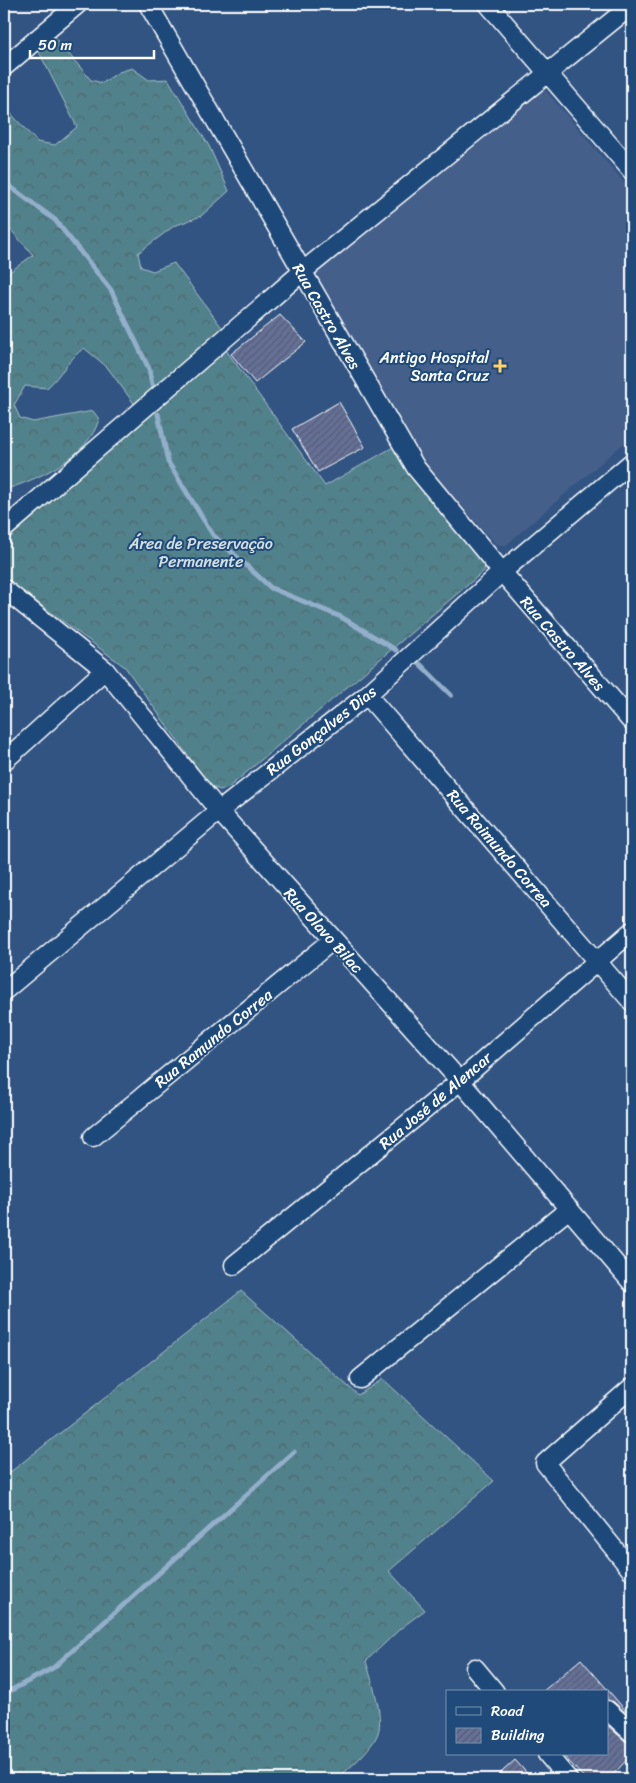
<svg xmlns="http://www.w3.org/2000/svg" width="636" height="1783" viewBox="0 0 636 1783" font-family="Sriracha,sans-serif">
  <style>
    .built { fill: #455f8b }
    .forest { fill: url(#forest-crowns); stroke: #a8c0c5 }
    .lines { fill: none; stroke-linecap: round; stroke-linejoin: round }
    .stream { stroke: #93afca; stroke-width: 5 }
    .building { fill: url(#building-hatch); stroke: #fff }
    .minor-casing { stroke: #fff; stroke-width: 21 }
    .minor { stroke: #1f4a7a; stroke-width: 18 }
    .poi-dot { fill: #ffd166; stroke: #1f4a7a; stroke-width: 2 }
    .labels { text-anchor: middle; stroke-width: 4; stroke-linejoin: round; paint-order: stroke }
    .street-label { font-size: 16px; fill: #fff; stroke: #1f4a7a }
    .poi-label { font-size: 16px; fill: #fff; stroke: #1f4a7a; text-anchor: end }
    .park-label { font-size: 16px; fill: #d4e0e2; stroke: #1f4a7a }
  </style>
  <defs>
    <pattern id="forest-crowns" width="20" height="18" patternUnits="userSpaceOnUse" patternTransform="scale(1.25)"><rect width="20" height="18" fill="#51818b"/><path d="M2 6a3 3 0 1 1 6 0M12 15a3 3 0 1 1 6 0" fill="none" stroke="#4f696f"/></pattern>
    <pattern id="building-hatch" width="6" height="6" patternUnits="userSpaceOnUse" patternTransform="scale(1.25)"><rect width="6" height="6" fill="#657098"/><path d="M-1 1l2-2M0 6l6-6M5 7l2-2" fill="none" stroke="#575c6e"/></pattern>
  </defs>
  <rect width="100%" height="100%" fill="#325482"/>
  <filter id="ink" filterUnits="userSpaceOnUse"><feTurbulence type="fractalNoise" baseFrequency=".02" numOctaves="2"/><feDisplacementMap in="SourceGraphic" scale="10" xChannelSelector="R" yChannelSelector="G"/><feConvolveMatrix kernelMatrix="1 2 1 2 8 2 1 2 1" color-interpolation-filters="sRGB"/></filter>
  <g filter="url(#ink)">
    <!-- built -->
    <path class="built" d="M541 85 632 192V436L506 545H500L495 543 423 464 328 295 314 280V274L320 267Z"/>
    <!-- forest -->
    <g class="forest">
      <path d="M51 33 91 80 102 83 119 72 132 68 149 80 168 79 209 146 229 191 201 216 174 226 138 253 141 267 153 271 174 263 223 329 135 405 107 367 84 348C69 359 61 375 47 388L25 386 14 405 20 418 33 422 93 411 99 419C89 457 38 479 4 490V299L6 297 4 276 33 255 4 222V106L37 142 55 145 77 127 36 46Z"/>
      <path d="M226 350 325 486 395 446 485 563 484 571 228 788 220 790 210 786 125 667 4 578V538Z"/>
      <path d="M241 1291 358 1395 383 1379 494 1481 389 1571 425 1610 401 1628 366 1661C371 1679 384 1715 378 1733 373 1748 348 1770 336 1779H122L116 1774 105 1779H4V1477Z"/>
    </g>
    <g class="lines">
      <!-- stream -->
      <g class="stream">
        <path d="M4 182 55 220 111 290 149 369 152 385"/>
        <path d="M158 414 168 462 213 535 271 588 341 617 396 650"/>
        <path d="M420 664 451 695"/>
        <path d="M4 1694 53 1668 294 1452"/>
      </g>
    </g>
    <!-- building -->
    <g class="building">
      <path d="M280 315 306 342 255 383 231 354Z"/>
      <path d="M339 402 365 447 318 472 292 429Z"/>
      <path d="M581 1659 632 1718V1719L614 1702 607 1700V1692H542Z"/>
      <path d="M607 1725 625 1741 632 1743V1754L609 1779H585L562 1754H607Z"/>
      <path d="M515 1760 532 1779H494Z"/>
    </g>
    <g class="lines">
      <!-- minor casing -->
      <g class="minor-casing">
        <g id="minor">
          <path d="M148 4 416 468 502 572 632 722"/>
          <path d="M488 4 632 171"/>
          <path d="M4 67 78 4"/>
          <path d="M4 529 302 272 632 5"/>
          <path d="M4 589 105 670 219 811 460 1081 632 1283"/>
          <path d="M367 695 632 1002"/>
          <path d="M4 761 105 670"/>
          <path d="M4 991 219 811 367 695 502 572 632 462"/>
          <path d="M93 1137 333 940"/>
          <path d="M234 1265 460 1081 632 931"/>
          <path d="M360 1379 569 1209"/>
          <path d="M632 1387 545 1463 632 1571"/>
          <path d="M475 1668 495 1692"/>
          <path d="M607 1710 632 1733"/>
          <path d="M547 1754 568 1779"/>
        </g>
      </g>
      <!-- minor -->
      <use href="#minor" class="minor"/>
    </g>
  </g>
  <!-- markers -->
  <path class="poi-dot" d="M497.5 358.5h5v5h5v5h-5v5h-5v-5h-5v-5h5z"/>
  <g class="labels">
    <!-- street labels -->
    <g class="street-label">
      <text transform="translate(327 316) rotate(60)" y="6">Rua Castro Alves</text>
      <text transform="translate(563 643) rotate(49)" y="6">Rua Castro Alves</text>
      <text transform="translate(321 730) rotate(-38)" y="6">Rua Gonçalves Dias</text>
      <text transform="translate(500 848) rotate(49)" y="6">Rua Raimundo Correa</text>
      <text transform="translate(324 930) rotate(48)" y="6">Rua Olavo Bilac</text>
      <text transform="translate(213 1038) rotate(-39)" y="6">Rua Ramundo Correa</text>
      <text transform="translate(435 1100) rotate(-40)" y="6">Rua José de Alencar</text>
    </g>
    <!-- poi labels -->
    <g class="poi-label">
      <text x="489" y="363">Antigo Hospital<tspan x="489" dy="18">Santa Cruz</tspan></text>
    </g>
    <!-- park labels -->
    <g class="park-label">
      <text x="201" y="549">Área de Preservação<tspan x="201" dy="18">Permanente</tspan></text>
    </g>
  </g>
  <!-- margin -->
  <rect width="636" height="1783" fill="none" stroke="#1f4a7a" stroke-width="20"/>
  <rect x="10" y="10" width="616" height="1763" fill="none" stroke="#fff" stroke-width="2" filter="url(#ink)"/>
  <!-- legend -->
  <rect x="446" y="1690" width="162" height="65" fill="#1f4a7a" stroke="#7992af"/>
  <rect x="456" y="1707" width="25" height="8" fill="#1f4a7a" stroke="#7992af"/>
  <text x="491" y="1716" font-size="15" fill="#ffffff">Road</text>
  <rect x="456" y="1728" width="25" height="15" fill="url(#building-hatch)" stroke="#7992af"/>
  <text x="491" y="1740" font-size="15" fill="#ffffff">Building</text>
  <!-- scale -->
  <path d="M30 50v8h124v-8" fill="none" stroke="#ffffff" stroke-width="2.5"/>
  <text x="38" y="50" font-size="15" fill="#ffffff" stroke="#1f4a7a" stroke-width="4" paint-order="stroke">50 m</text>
</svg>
